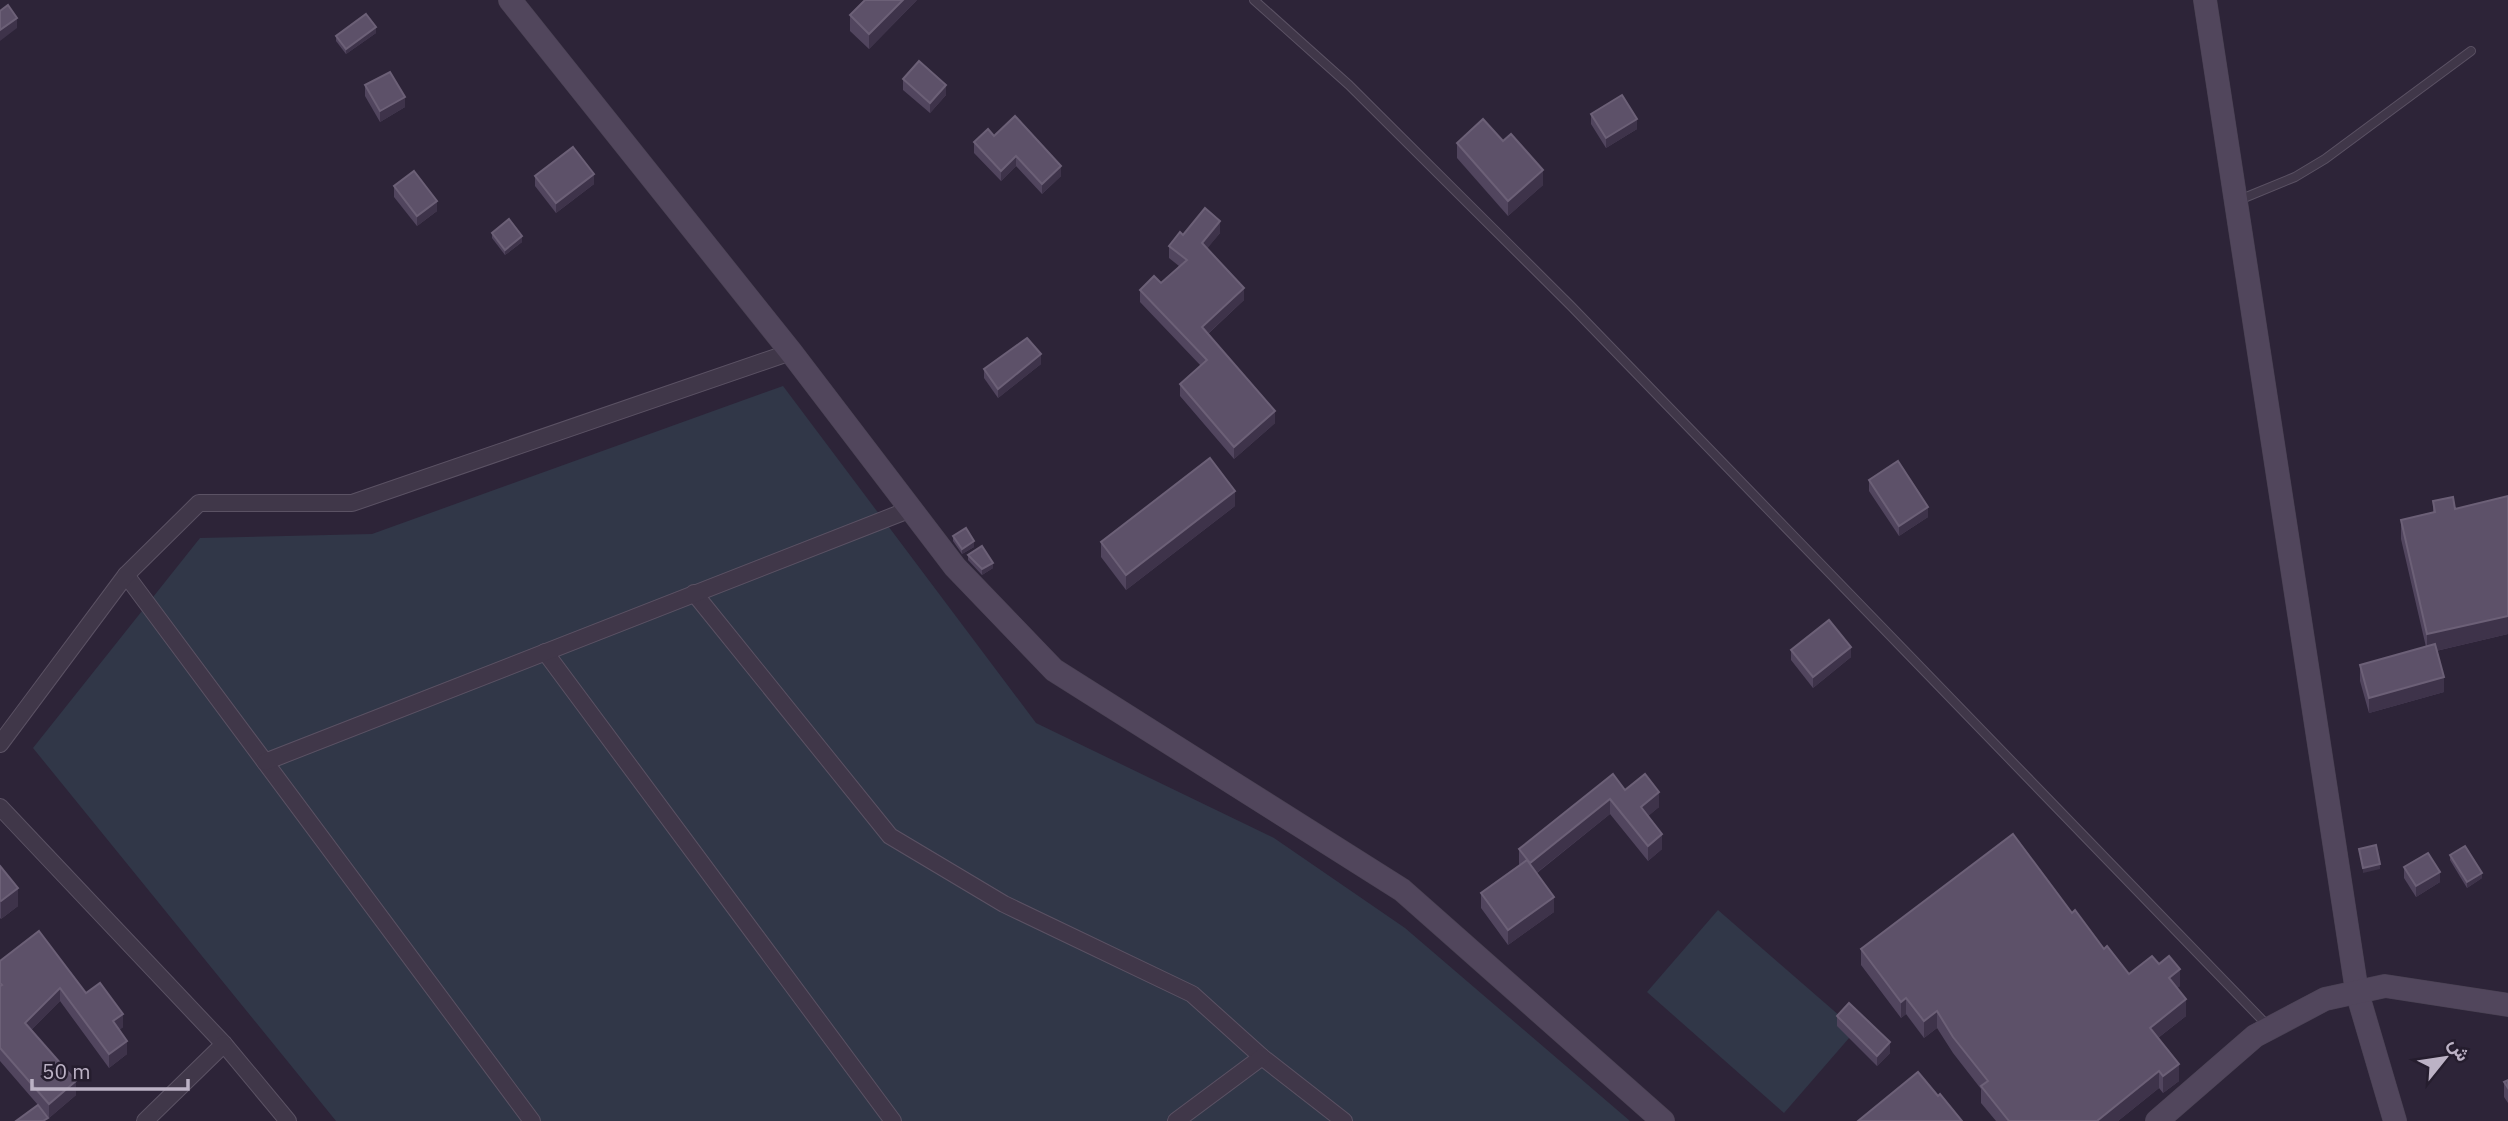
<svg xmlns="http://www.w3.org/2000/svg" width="2508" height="1121" viewBox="0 0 2508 1121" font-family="'IBM Plex Sans',Vazirmatn,sans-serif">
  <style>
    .green { fill: #313748 }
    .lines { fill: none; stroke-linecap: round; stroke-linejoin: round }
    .lane-casing { stroke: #5b5264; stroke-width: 10 }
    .street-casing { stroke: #5b5264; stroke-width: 18 }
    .secondary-casing { stroke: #494152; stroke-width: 24 }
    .lane { stroke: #403749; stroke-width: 8 }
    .street { stroke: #403749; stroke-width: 16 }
    .secondary { stroke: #51465c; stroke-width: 23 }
    .wall { fill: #51455e }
    .shaded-wall { fill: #3e334a }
    .building { fill: #5d5169; stroke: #6c6077; stroke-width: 2 }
  </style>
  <rect width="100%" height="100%" fill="#2d2438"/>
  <!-- green -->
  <g class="green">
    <path d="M783 386 1036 723 1274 838 1405 928 1630 1121H336L33 748 200 538 372 534Z"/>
    <path d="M1718 910 1856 1030 1784 1113 1647 992Z"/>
  </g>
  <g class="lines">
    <!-- lane casing -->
    <g class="lane-casing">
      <g id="lane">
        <path d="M1254 0 1349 85 1571 306 2268 1026"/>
        <path d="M2239 200 2295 177 2325 159 2471 51"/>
      </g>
    </g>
    <!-- street casing -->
    <g class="street-casing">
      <g id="street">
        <path d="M126 575 532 1121"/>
        <path d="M694 593 890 836 1004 904 1192 994 1262 1057 1344 1121"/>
        <path d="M545 652 893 1121"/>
        <path d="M0 744 126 575 199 503H352L791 352"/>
        <path d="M265 762 911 509"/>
        <path d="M0 807 224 1044 288 1121"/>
        <path d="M145 1121 224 1044"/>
        <path d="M1176 1121 1262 1057"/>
      </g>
    </g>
    <!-- secondary casing -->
    <g class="secondary-casing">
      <g id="secondary">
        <path d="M510 0 791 352 955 567 1054 670 1402 890 1663 1121"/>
        <path d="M2205 0 2357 992 2395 1121"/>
        <path d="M2157 1121 2255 1036 2325 999 2385 986 2508 1005"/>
      </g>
    </g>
    <!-- lane -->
    <use href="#lane" class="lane"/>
    <!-- street -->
    <use href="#street" class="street"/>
    <!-- secondary -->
    <use href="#secondary" class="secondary"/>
  </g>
  <!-- wall -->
  <g class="wall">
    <path d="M917 0 869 49 850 31V15Z"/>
    <path d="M376 33 346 54 336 41V36Z"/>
    <path d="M903 79 946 95 930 113 903 90Z"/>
    <path d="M365 85 405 107 380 122 365 96Z"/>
    <path d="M1591 114 1637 129 1606 148 1591 124Z"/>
    <path d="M994 136 1061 176 1042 194 1016 166 1001 181 974 153V142Z"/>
    <path d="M1457 143 1543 185 1508 216 1457 158Z"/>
    <path d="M535 176 594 184 556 213 535 186Z"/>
    <path d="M394 186 437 211 417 226 394 197Z"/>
    <path d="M492 233 522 242 505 255 492 238Z"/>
    <path d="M1220 233 1207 248 1244 300 1208 334 1275 423 1234 459 1180 396V384L1201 366 1140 302V290L1161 283 1179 266 1169 258V246L1183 235Z"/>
    <path d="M1041 364 998 398 984 378V369Z"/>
    <path d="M1869 480 1928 517 1899 536 1869 491Z"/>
    <path d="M2433 501 2455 509 2508 634 2436 651 2444 692 2369 713 2360 681V665L2426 647 2401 539V520L2433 512Z"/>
    <path d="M1235 506 1126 590 1101 557V542Z"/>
    <path d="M953 536 974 547 962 554 953 541Z"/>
    <path d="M968 555 993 568 982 575 968 560Z"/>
    <path d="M1791 650 1851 657 1813 688 1791 660Z"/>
    <path d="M1625 790 1659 807 1648 816 1662 849 1648 861 1610 814 1537 873 1554 912 1508 945 1481 908V893L1520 865 1519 864V849Z"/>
    <path d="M2450 855 2482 878 2467 888 2450 860Z"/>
    <path d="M0 866 18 906 1 919 0 918Z"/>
    <path d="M2404 867 2440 882 2416 897 2404 878Z"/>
    <path d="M2072 913 2104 949 2129 974 2159 964 2180 986 2177 988 2186 1016 2158 1038 2179 1081 2163 1093 2159 1088 2118 1121H1996L1981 1103V1089L1953 1053 1937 1028 1924 1038 1906 1014 1901 1018 1861 965V949Z"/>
    <path d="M0 961 86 993 123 1027 119 1030 127 1054 109 1068 60 1001 31 1030 76 1095 49 1118 38 1105 48 1121 38 1105 0 1061Z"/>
    <path d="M1837 1016 1890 1053 1877 1066 1837 1026Z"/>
    <path d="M2508 1080V1103L2504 1097V1082Z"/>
  </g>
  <!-- shaded-wall -->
  <g class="shaded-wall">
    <path d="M903 0H917L869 49V34Z"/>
    <path d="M17 18V28L0 41V30Z"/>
    <path d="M376 27V33L346 54V49Z"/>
    <path d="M946 85V95L930 113V103Z"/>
    <path d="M405 97V107L380 122V111Z"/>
    <path d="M1637 119V129L1606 148V138Z"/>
    <path d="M1016 156V166L1001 181V171Z"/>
    <path d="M1061 166V176L1042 194V184Z"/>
    <path d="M1543 170V185L1508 216V201Z"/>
    <path d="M594 174V184L556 213V203Z"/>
    <path d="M437 201V211L417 226V216Z"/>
    <path d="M1220 221V233L1202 255V243Z"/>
    <path d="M522 236V242L505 255V250Z"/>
    <path d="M1244 288V300L1202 339V327Z"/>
    <path d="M1041 354V364L998 398V389Z"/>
    <path d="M1275 411V423L1234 459V447Z"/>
    <path d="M1235 491V506L1126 590V575Z"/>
    <path d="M1928 507V517L1899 536V526Z"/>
    <path d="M974 541V547L962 554V549Z"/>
    <path d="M993 563V568L982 575V569Z"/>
    <path d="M2508 616V634L2427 653V634Z"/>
    <path d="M1851 647V657L1813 688V677Z"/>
    <path d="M2444 677V692L2369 713V698Z"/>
    <path d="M1659 792V807L1641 822V807Z"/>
    <path d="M1610 799V814L1530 878V863Z"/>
    <path d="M1662 834V849L1648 861V846Z"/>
    <path d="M2380 864V869L2363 873V868Z"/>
    <path d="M2440 872V882L2416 897V886Z"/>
    <path d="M2482 873V878L2467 888V882Z"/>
    <path d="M18 888V906L1 919V901Z"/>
    <path d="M1554 897V912L1508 945V930Z"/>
    <path d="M2180 969V986L2169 994V978Z"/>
    <path d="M60 988V1001L25 1036V1023Z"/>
    <path d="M1906 998V1014L1901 1018V1002Z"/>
    <path d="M2186 999V1016L2150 1044V1028Z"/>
    <path d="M1937 1011V1028L1924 1038V1021Z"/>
    <path d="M123 1014V1027L113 1035V1021Z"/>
    <path d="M127 1041V1054L109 1068V1054Z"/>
    <path d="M1890 1042V1053L1877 1066V1056Z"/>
    <path d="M2179 1064V1081L2163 1093V1076Z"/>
    <path d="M2159 1071V1088L2118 1121H2097Z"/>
    <path d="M76 1081V1095L49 1118V1104Z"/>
  </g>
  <!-- building -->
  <g class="building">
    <path d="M865 0H903L869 34 850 15Z"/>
    <path d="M8 5 17 18 0 30V11Z"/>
    <path d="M366 14 376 27 346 49 336 36Z"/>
    <path d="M919 61 946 85 930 103 903 79Z"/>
    <path d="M390 72 405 97 380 111 365 85Z"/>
    <path d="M1622 95 1637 119 1606 138 1591 114Z"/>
    <path d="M1015 116 1061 166 1042 184 1016 156 1001 171 974 142 988 129 994 136Z"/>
    <path d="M1483 119 1503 141 1511 134 1543 170 1508 201 1457 143Z"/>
    <path d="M573 147 594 174 556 203 535 176Z"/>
    <path d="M414 171 437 201 417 216 394 186Z"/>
    <path d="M1205 208 1220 221 1202 243 1244 288 1202 327 1275 411 1234 447 1180 384 1207 360 1140 290 1154 276 1161 283 1187 260 1169 246 1180 232 1183 235Z"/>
    <path d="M509 219 522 236 505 250 492 233Z"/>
    <path d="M1027 338 1041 354 998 389 984 369Z"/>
    <path d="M1210 458 1235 491 1126 575 1101 542Z"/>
    <path d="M1898 461 1928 507 1899 526 1869 480Z"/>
    <path d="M2508 496V616L2427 634 2401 520 2435 512 2433 501 2453 497 2455 509Z"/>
    <path d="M966 528 974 541 962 549 953 536Z"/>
    <path d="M982 546 993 563 982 569 968 555Z"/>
    <path d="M1829 620 1851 647 1813 677 1791 650Z"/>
    <path d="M2435 644 2444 677 2369 698 2360 665Z"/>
    <path d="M1613 774 1625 790 1645 774 1659 792 1641 807 1662 834 1648 846 1610 799 1530 863 1519 849Z"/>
    <path d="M2013 834 2072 913 2075 910 2104 949 2107 946 2129 974 2152 956 2159 964 2169 956 2180 969 2169 978 2186 999 2150 1028 2179 1064 2163 1076 2159 1071 2097 1121H2009L1981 1086 1988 1081 1953 1037 1937 1011 1924 1021 1906 998 1901 1002 1861 949Z"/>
    <path d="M2376 845 2380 864 2363 868 2359 849Z"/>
    <path d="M2465 846 2482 873 2467 882 2450 855Z"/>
    <path d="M2428 853 2440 872 2416 886 2404 867Z"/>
    <path d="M1527 860 1554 897 1508 930 1481 893Z"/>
    <path d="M0 866 18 888 1 901 0 900Z"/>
    <path d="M39 931 86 993 100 983 123 1014 113 1021 127 1041 109 1054 60 988 25 1023 76 1081 49 1104 0 1048V986L2 985 0 983V961Z"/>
    <path d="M1849 1003 1890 1042 1877 1056 1837 1016Z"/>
    <path d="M1918 1072 1938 1096 1940 1094 1962 1121H1858Z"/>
    <path d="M2508 1080V1088L2504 1082Z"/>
    <path d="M38 1105 48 1118 43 1121H16Z"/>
  </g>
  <!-- north arrow -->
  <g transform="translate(2445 1058) rotate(60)" stroke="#251d2e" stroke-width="5" paint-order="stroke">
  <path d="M0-5L12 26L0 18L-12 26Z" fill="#bcb2c5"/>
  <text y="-10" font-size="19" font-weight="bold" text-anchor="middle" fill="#bcb2c5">ش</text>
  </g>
  <!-- scale -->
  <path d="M32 1079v10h156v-10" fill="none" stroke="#bcb2c5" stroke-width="3.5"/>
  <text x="42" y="1079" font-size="21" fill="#bcb2c5" stroke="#251d2e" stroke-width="5" paint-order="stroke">50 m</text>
</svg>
